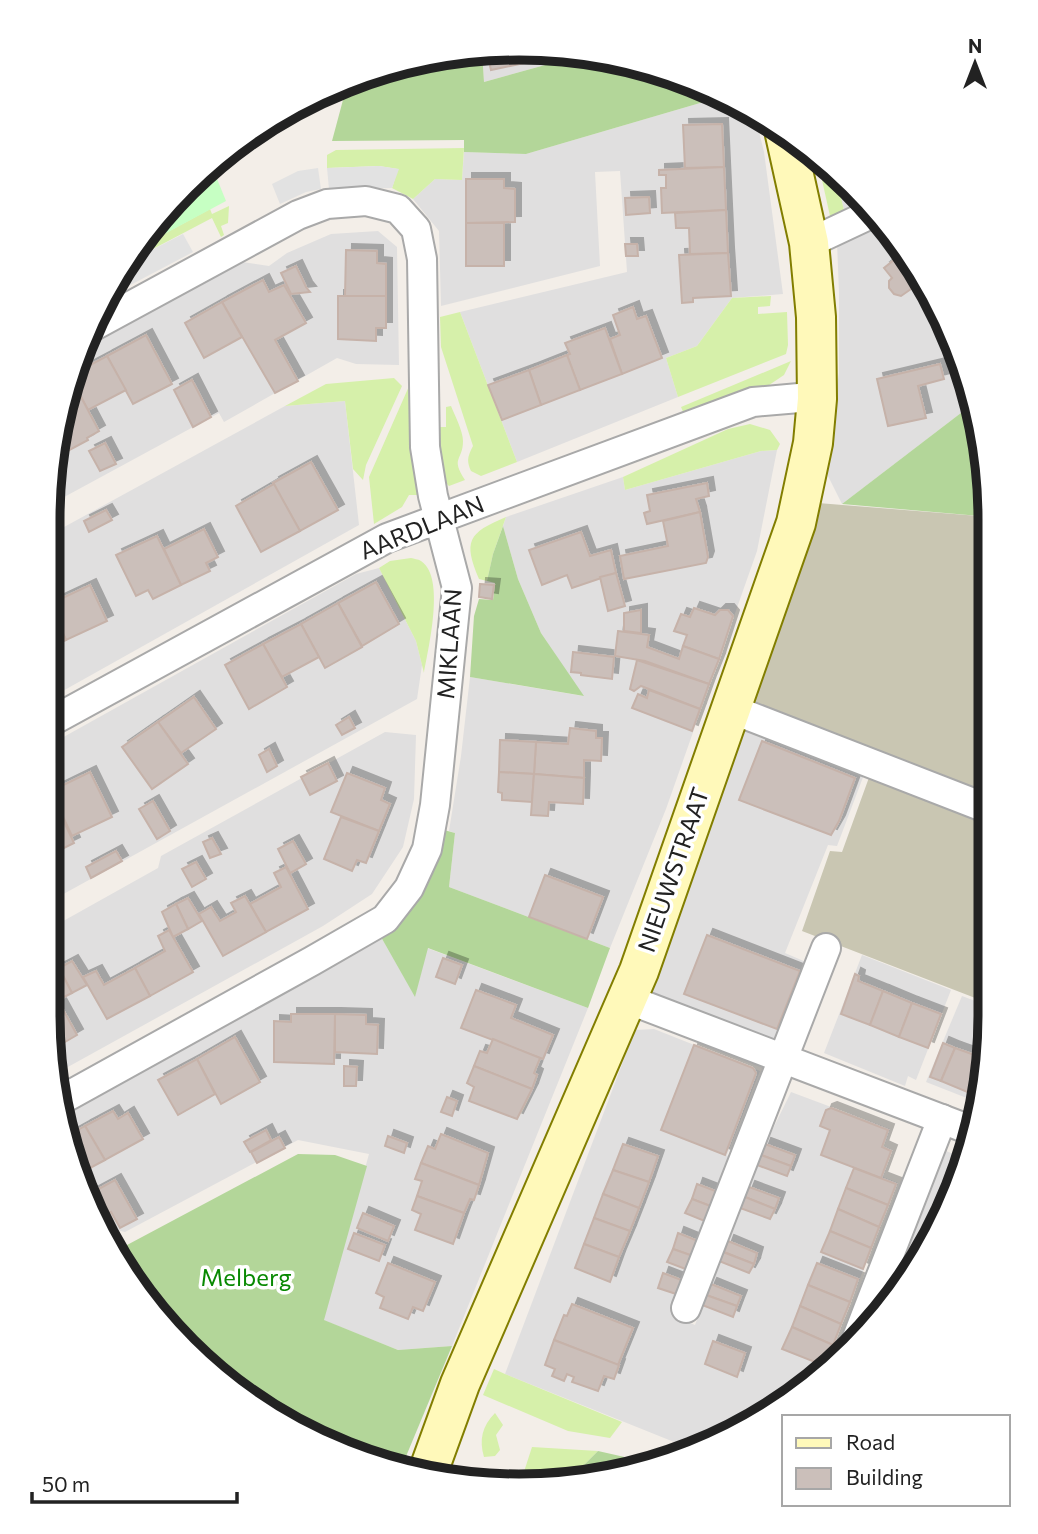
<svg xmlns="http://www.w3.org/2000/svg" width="1038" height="1534" viewBox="0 0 1038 1534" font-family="Commissioner,sans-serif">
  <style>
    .residential { fill: #e0dfdf }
    .construction { fill: #c9c6b2 }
    .grass { fill: #d6f0aa }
    .forest { fill: #b3d699 }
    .park { fill: #c6ffc3 }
    .parking { fill: #e2e2e2 }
    .building { fill: #cbbfba; stroke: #c6b2a9; stroke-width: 2; filter: url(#shadow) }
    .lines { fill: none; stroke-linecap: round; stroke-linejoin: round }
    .street-casing { stroke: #a9a9a9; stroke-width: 32 }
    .secondary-casing { stroke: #827e00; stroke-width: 42 }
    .street { stroke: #fff; stroke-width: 28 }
    .secondary { stroke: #fff9ba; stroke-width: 38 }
    .labels { text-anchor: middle; stroke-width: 7; stroke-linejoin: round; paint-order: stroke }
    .street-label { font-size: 24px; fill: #222; stroke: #fff }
    .park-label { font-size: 24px; fill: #088902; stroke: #fff }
    .rim { fill: none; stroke: #222; stroke-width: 9 }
  </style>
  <defs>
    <filter id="shadow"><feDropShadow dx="6" dy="-6" stdDeviation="0" flood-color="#0004"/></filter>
  </defs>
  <rect width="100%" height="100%" fill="#f3eee8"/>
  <!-- residential -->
  <g class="residential">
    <path d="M519 47 585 54 484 82 482 51Z"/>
    <path d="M724 96 754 112 764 152 783 294 732 298 697 346 666 358 678 397 517 462 460 312 627 272 620 171 595 172 600 266 441 306 439 231 413 199 435 179 462 180 464 152 526 154Z"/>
    <path d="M835 171 852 185 870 206 845 215Z"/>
    <path d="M879 218 911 257 955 338 974 403 842 504 828 476 827 451 839 373V293L837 242Z"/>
    <path d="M378 231 397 247 399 365 356 364 337 358 224 422 219 413 55 502 56 427 83 348 242 262 269 266 287 253 331 234Z"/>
    <path d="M345 401 359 525 52 697 55 532 285 406Z"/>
    <path d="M777 450 757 551 666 809 610 948 449 887 455 833 449 831 461 756 470 677 583 696 541 633 518 579 503 526 506 517 623 477 625 490 761 451Z"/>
    <path d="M379 568 416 641 422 665 417 699 49 902 51 744 356 574Z"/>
    <path d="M385 732 416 735 414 799 403 847 372 894 323 926 57 1073 47 1015 49 929 158 868 161 856Z"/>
    <path d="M740 732H768L865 772 837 846 828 845 785 953 806 962 774 1041 660 1003 648 987Z"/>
    <path d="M381 937 415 996 427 948 588 1008 452 1346 398 1350 323 1320 369 1154 298 1140 125 1232 101 1226 72 1166 63 1112Z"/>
    <path d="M862 955 951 990 916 1080 908 1076 905 1086 824 1053Z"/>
    <path d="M962 996 983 1004 982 1104 926 1082Z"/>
    <path d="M654 1029 760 1071 727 1155 729 1157 719 1189 672 1315 695 1325 760 1155 791 1092 890 1129 884 1146 892 1150 883 1177 898 1183 823 1371 755 1424 689 1448 505 1374 635 1030Z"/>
    <path d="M946 1151 964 1158 942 1224 889 1299Z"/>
  </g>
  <!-- construction -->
  <path class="construction" d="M818 503 991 517 983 1001 802 931 830 851 842 852 871 772 768 732H740Z"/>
  <!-- grass -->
  <g class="grass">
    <path d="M464 148 462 180 435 179 413 199 392 188 398 169 379 166 327 168V155L336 150Z"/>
    <path d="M822 161 835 171 845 215 830 216 818 162Z"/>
    <path d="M229 206 228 223 221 226 224 235 221 237 212 218 132 260 142 246 210 209 212 214Z"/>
    <path d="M771 296 770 306 758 307V314L787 312 788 345 786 354 678 397 666 358 697 346 732 298Z"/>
    <path d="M460 312 517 462 481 476 471 471C466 460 468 456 473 446L441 347 440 317Z"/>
    <path d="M791 361 784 375 760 391 684 414 681 407Z"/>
    <path d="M394 378 402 386 366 465 363 480 353 469 345 401 285 406 326 384Z"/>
    <path d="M410 384 413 460 417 480V495H409L402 507 374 524 369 477Z"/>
    <path d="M451 406C455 416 463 431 463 441 463 461 450 457 465 480L449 486 442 479 433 427H446V407Z"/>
    <path d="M750 424 770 430 780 444 777 450 761 451 625 490 623 477 728 429Z"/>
    <path d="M506 517 493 554 487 581 479 579C463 541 468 533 506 517Z"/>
    <path d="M411 558C414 559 418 559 421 561 446 577 428 649 424 673L416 641 379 568 390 561Z"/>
    <path d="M494 1369 505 1374 622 1422 610 1438 568 1431 483 1395Z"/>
    <path d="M495 1413 503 1425 496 1435 500 1450 495 1456 484 1457C479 1440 482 1426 495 1413Z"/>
    <path d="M532 1447 598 1451 569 1480 520 1484Z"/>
  </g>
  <!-- forest -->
  <g class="forest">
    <path d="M482 51 484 82 585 54 611 56 699 83 724 96 526 154 464 152V140L332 141 343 100 332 87 427 56Z"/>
    <path d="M974 403 982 427 991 517 842 504Z"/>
    <path d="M503 526 518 579 541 633 584 696 470 677 474 616 479 599 493 600 495 583 487 581 493 554Z"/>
    <path d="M444 830 455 833 449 887 610 948 588 1008 428 948 415 997 381 937 421 892Z"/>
    <path d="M298 1154 335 1155 367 1166 324 1320 398 1350 452 1346 402 1466 339 1451 232 1389 127 1277 109 1240 127 1245Z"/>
    <path d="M598 1451 629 1458 647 1464 611 1478 569 1480Z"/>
  </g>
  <!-- park -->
  <path class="park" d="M211 164 226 201 142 246 185 186Z"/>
  <!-- parking -->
  <g class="parking">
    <path d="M379 166 399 169 392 188 329 189 327 168Z"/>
    <path d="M318 168 321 189 306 192 280 204 272 184 298 171Z"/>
    <path d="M183 234 193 252 119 291 116 283 132 260Z"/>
  </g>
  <!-- building -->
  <g class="building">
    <path d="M519 47 532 49 534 61 491 70 487 53Z"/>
    <path d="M722 124 724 167 685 168 683 125Z"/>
    <path d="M724 167 726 210 662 213 661 188H666V175H659V170Z"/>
    <path d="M466 179H504V188L515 189V222L466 223Z"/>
    <path d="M649 197 650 213 626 215 625 198Z"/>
    <path d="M726 210 728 253 690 254 689 228H676L675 213Z"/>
    <rect x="466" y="223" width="38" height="43"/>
    <path d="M625 244H637L638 256H626Z"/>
    <path d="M903 247 924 280 901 296 894 294 889 288V281L892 278 884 268 900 255 897 251Z"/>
    <path d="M346 250 377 251V263L386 264V296H345Z"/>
    <path d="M728 253 731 296 693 298V302L682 303 679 255Z"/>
    <path d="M296 266 306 287 310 292 291 294 281 273Z"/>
    <path d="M263 280 269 292 284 285 306 323 275 340 298 381 275 393 222 302Z"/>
    <path d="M338 296H386V328H376V341L338 339Z"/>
    <path d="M222 302 242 337 204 358 185 323Z"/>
    <path d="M633 307 637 319 646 316 662 358 622 374 610 339 620 335 613 315Z"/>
    <path d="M605 328 622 374 580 390 567 355 570 354 565 343Z"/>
    <path d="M146 335 172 384 133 404 107 356Z"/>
    <path d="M567 355 580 390 541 405 529 370Z"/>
    <path d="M107 356 126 390 88 410 72 380 75 373Z"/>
    <path d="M940 364 944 379 918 386 926 418 888 426 877 379Z"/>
    <path d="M529 370 541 405 502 420 488 385Z"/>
    <path d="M72 380 99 431 87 438 88 440 64 453 56 440V427Z"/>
    <path d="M192 380 211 417 193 427 174 390Z"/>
    <path d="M105 443 116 464 100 471 89 451Z"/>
    <path d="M311 462 338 510 300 531 273 483Z"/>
    <path d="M707 483 709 496 696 499 700 512 647 524 644 513 650 511 647 495Z"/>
    <path d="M274 484 300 531 261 552 236 506Z"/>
    <path d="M106 510 112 520 89 532 84 521Z"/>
    <path d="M700 512 708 557 706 563 624 579 620 556 668 546 663 521Z"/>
    <path d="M204 529 218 557 206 563 210 571 181 585 164 549Z"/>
    <path d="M581 532 590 556 611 550 616 573 572 588 567 575 542 585 529 550Z"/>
    <path d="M157 536 181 585 153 599 148 590 136 596 116 555Z"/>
    <path d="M616 573 625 606 608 611 600 577Z"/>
    <path d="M376 582 399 624 362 646 338 603Z"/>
    <path d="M480 584 494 585 492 599 479 597Z"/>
    <path d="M90 585 107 621 66 640 53 612 54 602Z"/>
    <path d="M338 603 362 647 325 668 301 624Z"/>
    <path d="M694 608 715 615 720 610H728L733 616 719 659 683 646 687 635 674 631 681 614 690 617Z"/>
    <path d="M641 610V633L624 631V613Z"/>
    <path d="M53 612 66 640 53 646Z"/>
    <path d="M301 624 319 657 282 677 263 644Z"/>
    <path d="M618 631 649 635 647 647 679 659 683 646 719 659 709 684 645 661 615 656Z"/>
    <path d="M263 644 287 687 249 709 225 665Z"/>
    <path d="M573 652 614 657 612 679 581 675V673L571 672Z"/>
    <path d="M637 660 709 684 700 709 641 686 634 691 630 689Z"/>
    <path d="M649 690 700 709 692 731 632 708 638 694 647 698Z"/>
    <path d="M194 697 216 729 181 753 158 722Z"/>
    <path d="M349 717 355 728 342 735 336 725Z"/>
    <path d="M158 722 188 764 152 789 122 747Z"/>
    <path d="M570 728 596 731V738H602L601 761 584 760V778L534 774 536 742 568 744Z"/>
    <path d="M500 740 536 742 534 774 499 772Z"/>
    <path d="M762 741 855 778 839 821 831 835 739 800Z"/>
    <path d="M269 749 277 766 267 772 259 755Z"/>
    <path d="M328 763 337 781 310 795 301 777Z"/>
    <path d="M90 772 112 817 72 836 51 791Z"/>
    <path d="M499 772 534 774 532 802 502 800V793L498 792Z"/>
    <path d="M347 773 385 788 381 800 390 804 379 831 331 812Z"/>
    <path d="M534 774 584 778 583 804 549 802 548 816 531 815Z"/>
    <path d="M51 794 74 843 50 855V854Z"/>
    <path d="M153 801 170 831 157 839 139 809Z"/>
    <path d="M341 817 379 831 366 863 357 860 352 871 324 859Z"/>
    <path d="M212 838 221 854 210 858 203 842Z"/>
    <path d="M293 841 306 864 290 873 278 849Z"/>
    <path d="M116 851 122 861 91 878 86 867Z"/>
    <path d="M196 862 206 879 192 887 182 869Z"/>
    <path d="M286 867 308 909 266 932 250 904 281 887 274 873Z"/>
    <path d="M545 875 603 897 587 939 529 917Z"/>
    <path d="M245 896 266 932 223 956 199 914 211 907 220 921 236 912 231 903Z"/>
    <path d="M188 898 202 921 188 929 176 904Z"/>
    <path d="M176 904 188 929 173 937 162 912Z"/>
    <path d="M169 930 193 972 150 996 135 968 165 951 158 936Z"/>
    <path d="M707 935 800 971 777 1029 684 994Z"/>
    <path d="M443 958 462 965 455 984 436 977Z"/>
    <path d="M72 961 87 985 72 993 59 968Z"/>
    <path d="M59 968 72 993 58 1000 48 975Z"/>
    <path d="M135 968 150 996 107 1019 83 977 96 971 104 985Z"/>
    <path d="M855 974 859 976 858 981 883 991 870 1025 841 1014Z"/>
    <path d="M476 990 516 1005 511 1018 553 1035 543 1059 461 1028Z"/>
    <path d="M883 991 912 1003 899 1037 870 1025Z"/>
    <path d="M54 993 77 1035 53 1049 47 1016 50 1014 47 1009 48 997Z"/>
    <path d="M912 1003 941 1014 928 1048 899 1037Z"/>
    <path d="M291 1014H335L334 1064 274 1062V1021L291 1022Z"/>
    <path d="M335 1014 366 1015V1024L378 1025 377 1054 335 1052Z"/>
    <path d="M235 1037 260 1082 221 1104 197 1059Z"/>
    <path d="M493 1039 540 1058 534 1073 537 1075 532 1089 474 1066 480 1051 487 1053Z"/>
    <path d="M943 1043 955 1048 941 1081 930 1077Z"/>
    <path d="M694 1045 753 1068 756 1073 725 1155 661 1130Z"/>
    <path d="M955 1048 983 1058 982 1065 972 1094 941 1081Z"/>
    <path d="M197 1059 215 1094 178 1115 158 1080Z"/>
    <path d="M982 1065V1098L972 1094Z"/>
    <path d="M344 1066 357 1067 356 1086H344Z"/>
    <path d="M474 1066 532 1089 517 1119 469 1101 474 1087 467 1083Z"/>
    <path d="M447 1097 457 1101 452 1116 441 1112Z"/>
    <path d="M831 1108 888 1130 882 1147 891 1151 881 1178 821 1155 830 1130 820 1126 826 1110Z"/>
    <path d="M113 1111 118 1119 128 1113 143 1139 105 1160 85 1126Z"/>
    <path d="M85 1126 105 1160 77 1175 72 1166 67 1136Z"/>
    <path d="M266 1130 271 1140 250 1152 244 1142Z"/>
    <path d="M441 1134 488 1153 479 1185 421 1163 428 1146 435 1149Z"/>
    <path d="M388 1136 407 1143 404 1153 385 1146Z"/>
    <path d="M279 1137 285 1148 257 1163 251 1152Z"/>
    <path d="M623 1144 658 1156 649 1182 613 1170Z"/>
    <path d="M765 1144 795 1155 791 1166 761 1155Z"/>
    <path d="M761 1155 791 1166 787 1176 757 1165Z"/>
    <path d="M957 1157 964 1160 943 1220 934 1216Z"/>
    <path d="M421 1163 479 1185 474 1200 470 1199 464 1213 417 1196 422 1181 415 1179Z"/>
    <path d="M854 1168 896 1184 888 1205 846 1188Z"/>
    <path d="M613 1170 649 1182 639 1208 603 1194Z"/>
    <path d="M115 1180 137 1219 120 1228 111 1212 105 1216 93 1192Z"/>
    <path d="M697 1184 718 1192 713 1207 692 1199Z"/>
    <path d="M749 1187 779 1198 775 1209 745 1197Z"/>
    <path d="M846 1188 888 1205 879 1227 838 1209Z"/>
    <path d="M603 1194 639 1208 630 1231 594 1218Z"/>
    <path d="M417 1196 464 1213 453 1244 415 1230 421 1214 412 1210Z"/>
    <path d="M745 1197 775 1209 770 1219 740 1208Z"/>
    <path d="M692 1199 713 1207 707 1222 685 1213Z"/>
    <path d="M838 1209 879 1227 871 1248 830 1231Z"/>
    <path d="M363 1213 394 1226 388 1241 357 1228Z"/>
    <path d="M934 1216 943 1220 942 1224 917 1259Z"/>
    <path d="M594 1218 630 1231 619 1257 584 1244Z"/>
    <path d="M830 1231 871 1248 863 1269 821 1252Z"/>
    <path d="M354 1233 385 1245 379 1261 348 1249Z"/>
    <path d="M678 1233 698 1241 693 1256 673 1249Z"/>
    <path d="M728 1241 757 1253 754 1264 724 1252Z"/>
    <path d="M584 1244 619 1257 610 1282 575 1268Z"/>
    <path d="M673 1249 693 1256 688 1270 667 1262Z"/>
    <path d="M723 1252 754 1264 749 1273 719 1261Z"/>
    <path d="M388 1263 435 1282 423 1311 413 1307 408 1319 380 1308 384 1297 376 1293Z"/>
    <path d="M817 1263 858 1279 850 1302 808 1285Z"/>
    <path d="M663 1273 684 1281 679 1295 658 1288Z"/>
    <path d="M711 1284 741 1296 737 1306 706 1295Z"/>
    <path d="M808 1285 850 1302 841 1324 800 1306Z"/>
    <path d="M706 1295 737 1306 733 1317 702 1305Z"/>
    <path d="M572 1304 633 1328 618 1365 554 1340 564 1315 567 1316Z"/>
    <path d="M800 1306 841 1324 833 1345 792 1327Z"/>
    <path d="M792 1327 833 1345 825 1366 782 1349Z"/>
    <path d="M554 1340 619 1365 614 1379 604 1376 598 1391 572 1382 574 1377 567 1374 564 1381 552 1376 555 1369 545 1365Z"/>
    <path d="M713 1341 745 1353 737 1377 705 1364Z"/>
  </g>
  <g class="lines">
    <!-- street casing -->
    <g class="street-casing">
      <g id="street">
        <path d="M809 243 875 212"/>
        <path d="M731 709 986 808"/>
        <path d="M52 721 387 538 753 402 799 398 817 399"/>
        <path d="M627 999 973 1131"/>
        <path d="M61 1100 312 961 385 919 409 888 427 849 435 805 457 588 433 496 425 447 422 259 416 229 398 209 366 201 327 204 298 215 90 328"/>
        <path d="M686 1308 826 948"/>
        <path d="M853 1348 942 1119"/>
      </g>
    </g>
    <!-- secondary casing -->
    <g class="secondary-casing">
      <path id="secondary" d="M428 1472 460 1384 639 971 796 523 813 443 817 399 816 317 809 243 784 130"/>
    </g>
    <!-- street -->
    <use href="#street" class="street"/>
    <!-- secondary -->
    <use href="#secondary" class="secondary"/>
  </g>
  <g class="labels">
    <!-- street labels -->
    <g class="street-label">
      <text transform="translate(422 528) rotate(-22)" y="8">AARDLAAN</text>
      <text transform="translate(450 644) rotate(-86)" y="8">MIKLAAN</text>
      <text transform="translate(674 870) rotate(-71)" y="8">NIEUWSTRAAT</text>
    </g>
    <!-- park labels -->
    <g class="park-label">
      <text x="246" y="1286">Melberg</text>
    </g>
  </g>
  <!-- crop -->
  <path d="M0 0H1038V1534H0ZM519 60H519A459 459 0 0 1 978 519V1015A459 459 0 0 1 519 1474H519A459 459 0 0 1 60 1015V519A459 459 0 0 1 519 60Z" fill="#fff" fill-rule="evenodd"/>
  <path class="rim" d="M519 60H519A459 459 0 0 1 978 519V1015A459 459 0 0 1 519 1474H519A459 459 0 0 1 60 1015V519A459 459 0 0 1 519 60Z"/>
  <!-- legend -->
  <rect x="782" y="1415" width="228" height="91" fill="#ffffff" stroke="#a7a7a7" stroke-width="2"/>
  <rect x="796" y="1438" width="35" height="10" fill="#fff9ba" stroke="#a7a7a7" stroke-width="2"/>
  <text x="846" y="1450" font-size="21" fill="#222222">Road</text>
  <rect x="796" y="1468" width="35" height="21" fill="#cbbfba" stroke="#a7a7a7" stroke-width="2"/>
  <text x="846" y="1485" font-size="21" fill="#222222">Building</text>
  <!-- north arrow -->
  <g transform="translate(975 63)" stroke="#ffffff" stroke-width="5" paint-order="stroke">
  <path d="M0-5L12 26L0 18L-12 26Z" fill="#222222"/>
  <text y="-10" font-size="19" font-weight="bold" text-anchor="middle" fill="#222222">N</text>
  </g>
  <!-- scale -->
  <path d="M32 1492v10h205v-10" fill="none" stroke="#222222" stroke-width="3.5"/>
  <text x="42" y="1492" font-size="21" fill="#222222" stroke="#ffffff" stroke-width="5" paint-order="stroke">50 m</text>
</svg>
